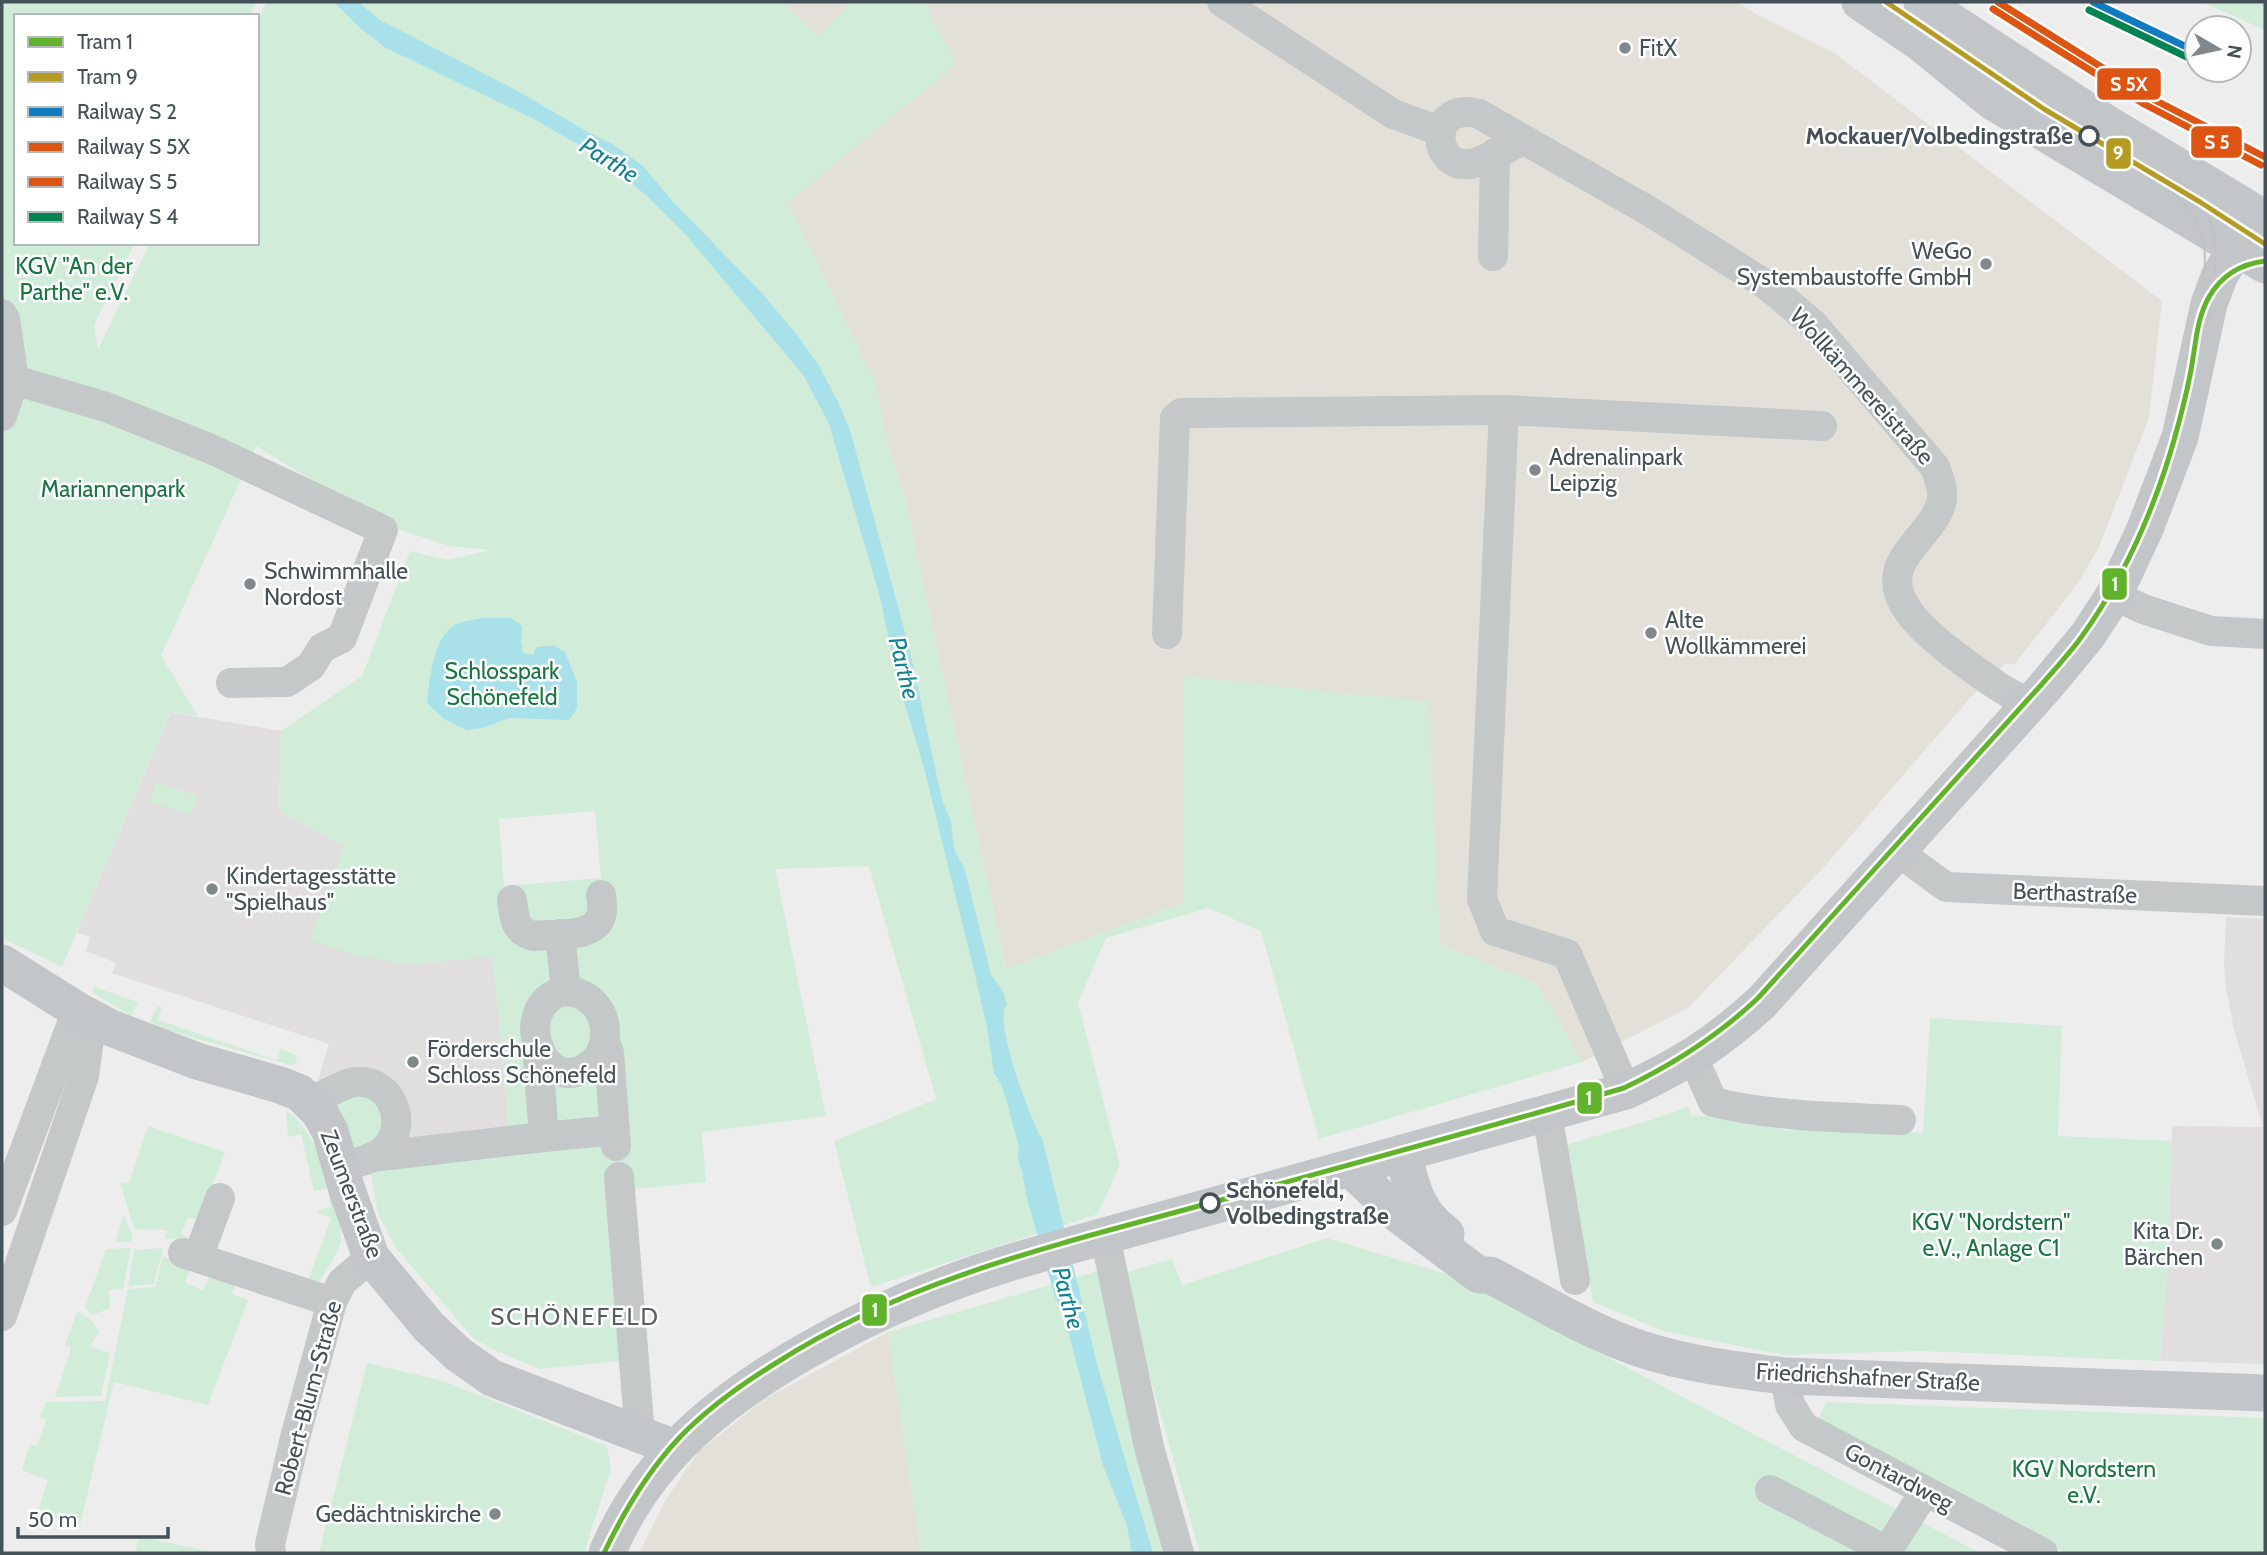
<svg xmlns="http://www.w3.org/2000/svg" width="2267" height="1555" viewBox="0 0 2267 1555" font-family="Cabin,sans-serif">
  <style>
    .commercial { fill: #e3e0da }
    .education { fill: #e0dede }
    .green { fill: #d2ecda; fill-rule: evenodd }
    .water { fill: #a8e1e9 }
    .lines { fill: none; stroke-linecap: round; stroke-linejoin: round }
    .minor { stroke: #c4c8c9; stroke-width: 30 }
    .major { stroke: #c3c6c8; stroke-width: 37 }
    .tram { stroke: #c0c2c4; stroke-width: 2 }
    .rail-1-casing { stroke: #fff; stroke-width: 12 }
    .rail-2-casing { stroke: #fff; stroke-width: 12 }
    .rail-3-casing { stroke: #fff; stroke-width: 12 }
    .rail-4-casing { stroke: #fff; stroke-width: 12 }
    .rail-1 { stroke: #107bc0; stroke-width: 7 }
    .rail-2 { stroke: #dd5413; stroke-width: 7 }
    .rail-3 { stroke: #dd5413; stroke-width: 7 }
    .rail-4 { stroke: #028351; stroke-width: 7 }
    .tram-1-casing { stroke: #fff; stroke-width: 10 }
    .tram-2-casing { stroke: #fff; stroke-width: 10 }
    .tram-1 { stroke: #62b32c; stroke-width: 5 }
    .tram-2 { stroke: #b59b23; stroke-width: 5 }
    .poi-dot { fill: #80888c; stroke: #fff; stroke-width: 2.5 }
    .stop-dot { fill: #fff; stroke: #455158; stroke-width: 3.5 }
    .labels { text-anchor: middle; stroke-width: 5; stroke-linejoin: round; paint-order: stroke }
    .poi-label { font-size: 23px; fill: #455158; stroke: #fff; text-anchor: start }
    .stop-label { font-size: 23px; font-weight: bold; fill: #455158; stroke: #fff; text-anchor: end }
    .park-label { font-size: 23px; fill: #1a7640; stroke: #fff }
    .street-label { font-size: 23px; fill: #455158; stroke: #fff }
    .water-label { font-size: 24px; font-style: italic; fill: #128291; stroke: #fff }
    .neighbourhood-label { font-size: 24px; letter-spacing: 2px; fill: #595d61; stroke: #fff }
    .line-badge { stroke: #fff; stroke-width: 2.5 }
    .badge-label { font-size: 19px; text-anchor: middle; font-weight: bold; fill: #fff }
  </style>
  <rect width="100%" height="100%" fill="#eeeded"/>
  <!-- commercial -->
  <g class="commercial">
    <path d="M782 2H852L818 37Z"/>
    <path d="M923 2H1737L1756 14 1834 53 2162 301 2149 418 2099 547 2078 583 2014 665 2006 663 1970 698 1822 869 1688 1008 1582 1062 1537 984 1440 944 1428 702 1184 677 1183 903 1006 969 905 498 887 440 787 201 956 64Z"/>
    <path d="M888 1332 921 1553H639L667 1498 699 1451 765 1399Z"/>
  </g>
  <!-- education -->
  <g class="education">
    <path d="M171 712 281 731 279 811 344 846 405 962 409 964 493 956 509 1134 412 1149 335 1098 318 1080 329 1044 112 973 116 963 86 951 90 937 77 932Z"/>
    <path d="M2226 917 2265 919V1364L2160 1361 2168 1261 2172 1126 2263 1127 2234 1030 2226 987 2224 962Z"/>
  </g>
  <!-- green -->
  <g class="green">
    <path d="M2 2H257L250 16H16V243H135L94 325 98 349 150 243H257V22L267 2H782L818 36 852 2H923L957 64 788 202 875 381 887 440 905 498 1006 969 1183 903V676L1429 702 1440 944 1537 984 1582 1062 1319 1139 1261 931 1208 908 1106 938 1078 1003 1120 1165 1098 1214 871 1287 834 1141 936 1099 869 866 775 869 826 1116 702 1132 706 1182 635 1189 649 1358 540 1369 492 1349 473 1338 395 1247 378 1213 370 1170 357 1155 333 1099 366 1090 383 1108 384 1137 358 1154 509 1134 493 957 409 964 357 956 310 940 344 846 279 811 281 731 362 676 410 551 447 560 491 550 449 546 386 525 256 446 161 656 198 716 171 711 62 967 2 938ZM595 811 601 878 504 886 499 819Z"/>
    <path d="M2202 2H2265V30Z"/>
    <path d="M156 782 197 796 190 815 150 801Z"/>
    <path d="M94 987 138 1002 131 1016 92 992Z"/>
    <path d="M157 1007H162L158 1020 277 1060 281 1048 296 1055 297 1062 293 1065 287 1064 166 1030 150 1022Z"/>
    <path d="M1930 1018 2062 1026 2058 1136 2172 1141 2168 1261 2160 1361 1920 1351 1784 1355 1663 1331 1593 1302 1565 1145 1648 1121 1688 1107 1692 1116 1723 1115 1789 1131 1802 1127 1923 1133Z"/>
    <path d="M286 1110C314 1133 319 1155 330 1188L314 1191 301 1134 288 1137Z"/>
    <path d="M148 1126 225 1152 213 1184 220 1187 206 1223 188 1217 181 1234 191 1238 165 1239 167 1231 165 1230 134 1229 120 1182 129 1183Z"/>
    <path d="M335 1198C347 1246 342 1246 316 1286H306L331 1218 317 1212 318 1210 331 1207 329 1199Z"/>
    <path d="M124 1215 133 1238 130 1242H115Z"/>
    <path d="M1327 1238 1453 1276 1980 1553H1200L1121 1274 1172 1259 1182 1285Z"/>
    <path d="M131 1248 123 1289 109 1290 110 1308 93 1315 85 1308 106 1249Z"/>
    <path d="M163 1248 154 1284 128 1286 134 1250Z"/>
    <path d="M163 1257 191 1265 185 1283 203 1290 211 1272 237 1281 232 1294 248 1300 208 1405 114 1382 80 1525 37 1513 48 1480 22 1470 30 1444 37 1446 46 1420 40 1417 46 1402 105 1401 128 1289 155 1287Z"/>
    <path d="M1101 1270 1173 1553H921L888 1332Z"/>
    <path d="M77 1312C88 1315 94 1323 99 1333L90 1346 110 1353 101 1396 55 1397 71 1348 65 1345Z"/>
    <path d="M367 1363 444 1381 607 1446 611 1469 584 1553H319Z"/>
    <path d="M1826 1402 2265 1418V1553H2067L1818 1419Z"/>
    <path d="M139 1536 216 1553H135Z"/>
  </g>
  <!-- water -->
  <g class="water">
    <path d="M334 2H358L380 20 514 89 588 132 611 143 643 166 676 205 761 292 798 336 818 364 839 404 850 430 909 647 942 800 951 821 954 849 965 870 991 975 1002 989 1007 1004C992 1020 1031 1121 1043 1141L1098 1368 1153 1553H1132L1127 1526 1103 1465 1065 1319 1055 1297 1026 1195 1022 1171 1018 1160 1019 1148 1008 1106 1002 1086 994 1073 987 1027 975 975 924 768 897 678 880 597 829 424 804 376 687 236 649 198 610 165 588 150 532 118 386 48 360 28Z"/>
    <path d="M482 618H511L522 626 521 641 523 653 533 655 537 647 554 645 565 652 577 682V708L569 720 509 718 483 728 467 730 444 719 427 703C430 680 432 638 455 625 462 621 474 620 482 618Z"/>
  </g>
  <g class="lines">
    <!-- minor -->
    <g class="minor">
      <path d="M1222 2 1393 114 1440 131"/>
      <path d="M1524 140C1510 146 1482 163 1469 164 1430 168 1429 100 1479 114L1649 211 1768 286 1813 324 1935 467C1939 479 1945 491 1941 504 1929 542 1873 562 1909 612 1927 637 1970 667 1996 685 2006 692 2018 697 2028 705"/>
      <path d="M1493 256 1495 153"/>
      <path d="M2 314 5 319 14 380 2 416"/>
      <path d="M14 380 106 407 211 449 383 530 342 638 322 648 311 666 287 682 231 683"/>
      <path d="M2114 595 2143 609 2211 631 2265 634"/>
      <path d="M1167 634 1175 418 1181 413 1504 410"/>
      <path d="M1897 851 1946 887 2265 901"/>
      <path d="M512 900C514 918 515 932 534 936 566 933 610 941 601 895"/>
      <path d="M560 934 566 991"/>
      <path d="M564 991C587 991 605 1009 605 1032 605 1045 600 1058 590 1065 543 1101 508 1005 564 991Z"/>
      <path d="M605 1042 609 1053 616 1146"/>
      <path d="M539 1051 538 1058 544 1137 615 1130"/>
      <path d="M1693 1057 1713 1102C1775 1117 1838 1117 1901 1120"/>
      <path d="M1626 1091 1567 954 1495 931 1482 899 1504 410 1822 426"/>
      <path d="M310 1102C324 1096 341 1084 355 1082 391 1078 409 1123 386 1148 375 1159 356 1163 341 1167"/>
      <path d="M1547 1113 1575 1280"/>
      <path d="M372 1157 544 1137"/>
      <path d="M619 1177 640 1436"/>
      <path d="M2 1211 77 1010"/>
      <path d="M1105 1236 1149 1447 1179 1553"/>
      <path d="M183 1253 332 1302"/>
      <path d="M198 1257 220 1198"/>
      <path d="M2 1316 84 1076 92 1017"/>
      <path d="M1785 1376 1790 1405 1804 1427 2043 1553"/>
      <path d="M1770 1490 1887 1551"/>
      <path d="M271 1553 270 1544 296 1434 332 1302 342 1282 371 1257"/>
      <path d="M1886 1553 1925 1491"/>
    </g>
    <!-- major -->
    <g class="major">
      <path d="M1860 2 1919 42 1993 102 2265 265"/>
      <path d="M1922 2 2103 121 2265 219"/>
      <path d="M2 963 77 1010 111 1028 197 1061 280 1085 300 1093 320 1113 330 1131 347 1190 371 1257 429 1327 458 1354 492 1378 675 1448"/>
      <path d="M1403 1153C1412 1189 1416 1211 1446 1234"/>
      <path d="M1343 1170 1353 1171 1400 1216 1479 1275H1490C1538 1300 1586 1330 1638 1348 1685 1364 1736 1370 1785 1376L2265 1393"/>
      <path d="M607 1553C647 1458 720 1400 808 1350 876 1311 947 1281 1022 1259L1626 1091C1682 1065 1716 1044 1762 1002L2045 687 2088 635 2114 595 2145 529 2180 437 2209 304 2219 277 2236 248 2234 224 2222 193"/>
    </g>
    <!-- tram -->
    <g class="tram">
      <path d="M2172 174C2181 183 2192 191 2199 201 2227 237 2213 287 2207 327"/>
      <path d="M2161 179C2198 218 2210 229 2203 286"/>
    </g>
    <!-- rail-1 casing -->
    <g class="rail-1-casing">
      <path id="rail-1" d="M2093 2 2197 52"/>
    </g>
    <!-- rail-2 casing -->
    <g class="rail-2-casing">
      <path id="rail-2" d="M1998 2 2149 97 2265 157"/>
    </g>
    <!-- rail-3 casing -->
    <g class="rail-3-casing">
      <path id="rail-3" d="M1993 9 2144 104 2261 165"/>
    </g>
    <!-- rail-4 casing -->
    <g class="rail-4-casing">
      <path id="rail-4" d="M2089 10 2193 60"/>
    </g>
    <!-- rail-1 -->
    <use href="#rail-1" class="rail-1"/>
    <!-- rail-2 -->
    <use href="#rail-2" class="rail-2"/>
    <!-- rail-3 -->
    <use href="#rail-3" class="rail-3"/>
    <!-- rail-4 -->
    <use href="#rail-4" class="rail-4"/>
    <!-- tram-1 casing -->
    <g class="tram-1-casing">
      <path id="tram-1" d="M604 1553C624 1511 648 1471 680 1437 708 1408 742 1384 776 1363 912 1276 1068 1242 1221 1200 1356 1163 1490 1127 1624 1088 1674 1064 1718 1036 1758 998L2042 684C2055 669 2068 655 2080 639 2127 574 2159 499 2179 422 2184 403 2189 383 2192 364 2196 342 2197 318 2209 297 2221 276 2241 264 2265 261"/>
    </g>
    <!-- tram-2 casing -->
    <g class="tram-2-casing">
      <path id="tram-2" d="M1886 2 2044 109 2200 202 2265 244"/>
    </g>
    <!-- tram-1 -->
    <use href="#tram-1" class="tram-1"/>
    <!-- tram-2 -->
    <use href="#tram-2" class="tram-2"/>
  </g>
  <!-- markers -->
  <g class="poi-dot">
    <circle cx="1625" cy="48" r="7"/>
    <circle cx="1986" cy="264" r="7"/>
    <circle cx="1535" cy="470" r="7"/>
    <circle cx="250" cy="584" r="7"/>
    <circle cx="1651" cy="633" r="7"/>
    <circle cx="212" cy="889" r="7"/>
    <circle cx="413" cy="1062" r="7"/>
    <circle cx="2217" cy="1244" r="7"/>
    <circle cx="495" cy="1514" r="7"/>
  </g>
  <g class="stop-dot">
    <circle cx="2089" cy="136" r="9"/>
    <circle cx="1210" cy="1203" r="9"/>
  </g>
  <g class="labels">
    <!-- poi labels -->
    <g class="poi-label">
      <text x="1639" y="56">FitX</text>
      <text x="1972" y="259" text-anchor="end">WeGo<tspan x="1972" dy="26">Systembaustoffe GmbH</tspan></text>
      <text x="1549" y="465">Adrenalinpark<tspan x="1549" dy="26">Leipzig</tspan></text>
      <text x="264" y="579">Schwimmhalle<tspan x="264" dy="26">Nordost</tspan></text>
      <text x="1665" y="628">Alte<tspan x="1665" dy="26">Wollkämmerei</tspan></text>
      <text x="226" y="884">Kindertagesstätte<tspan x="226" dy="26">"Spielhaus"</tspan></text>
      <text x="427" y="1057">Förderschule<tspan x="427" dy="26">Schloss Schönefeld</tspan></text>
      <text x="2203" y="1239" text-anchor="end">Kita Dr.<tspan x="2203" dy="26">Bärchen</tspan></text>
      <text x="481" y="1522" text-anchor="end">Gedächtniskirche</text>
    </g>
    <!-- stop labels -->
    <g class="stop-label">
      <text x="2073" y="144">Mockauer/Volbedingstraße</text>
      <text x="1226" y="1198" text-anchor="start">Schönefeld,<tspan x="1226" dy="26">Volbedingstraße</tspan></text>
    </g>
    <!-- park labels -->
    <g class="park-label">
      <text x="74" y="274">KGV "An der<tspan x="74" dy="26">Parthe" e.V.</tspan></text>
      <text x="113" y="497">Mariannenpark</text>
      <text x="502" y="679">Schlosspark<tspan x="502" dy="26">Schönefeld</tspan></text>
      <text x="1991" y="1230">KGV "Nordstern"<tspan x="1991" dy="26">e.V., Anlage C1</tspan></text>
      <text x="2084" y="1477">KGV Nordstern<tspan x="2084" dy="26">e.V.</tspan></text>
    </g>
    <!-- street labels -->
    <g class="street-label">
      <text transform="translate(1862 386) rotate(48)" y="8">Wollkämmereistraße</text>
      <text transform="translate(2075 893) rotate(2)" y="8">Berthastraße</text>
      <text transform="translate(352 1194) rotate(69)" y="8">Zeumerstraße</text>
      <text transform="translate(1868 1377) rotate(3)" y="8">Friedrichshafner Straße</text>
      <text transform="translate(308 1398) rotate(-75)" y="8">Robert-Blum-Straße</text>
      <text transform="translate(1899 1477) rotate(28)" y="8">Gontardweg</text>
    </g>
    <!-- water labels -->
    <g class="water-label">
      <text transform="translate(609 160) rotate(32)" y="8">Parthe</text>
      <text transform="translate(904 668) rotate(76)" y="8">Parthe</text>
      <text transform="translate(1068 1298) rotate(75)" y="8">Parthe</text>
    </g>
    <!-- neighbourhood labels -->
    <g class="neighbourhood-label">
      <text x="575" y="1325">SCHÖNEFELD</text>
    </g>
  </g>
  <g class="line-badge">
    <rect x="2096" y="67" width="66" height="34" rx="7" fill="#dd5413"/>
    <rect x="2190" y="125" width="53" height="34" rx="7" fill="#dd5413"/>
    <rect x="2105" y="137" width="27" height="33" rx="7" fill="#b59b23"/>
    <rect x="2101" y="567" width="27" height="34" rx="7" fill="#62b32c"/>
    <rect x="1576" y="1081" width="27" height="34" rx="7" fill="#62b32c"/>
    <rect x="861" y="1293" width="27" height="34" rx="7" fill="#62b32c"/>
  </g>
  <g class="badge-label">
    <text x="2129" y="91">S 5X</text>
    <text x="2217" y="149">S 5</text>
    <text x="2118" y="160">9</text>
    <text x="2115" y="591">1</text>
    <text x="1589" y="1105">1</text>
    <text x="875" y="1317">1</text>
  </g>
  <!-- border -->
  <rect width="2267" height="1555" fill="none" stroke="#455158" stroke-width="7"/>
  <!-- legend -->
  <rect x="14" y="14" width="245" height="231" fill="#ffffff" stroke="#b5b9bc" stroke-width="2"/>
  <rect x="28" y="37" width="35" height="10" fill="#62b32c" stroke="#b5b9bc" stroke-width="2"/>
  <text x="77" y="49" font-size="21" fill="#455158">Tram 1</text>
  <rect x="28" y="72" width="35" height="10" fill="#b59b23" stroke="#b5b9bc" stroke-width="2"/>
  <text x="77" y="84" font-size="21" fill="#455158">Tram 9</text>
  <rect x="28" y="107" width="35" height="10" fill="#107bc0" stroke="#b5b9bc" stroke-width="2"/>
  <text x="77" y="119" font-size="21" fill="#455158">Railway S 2</text>
  <rect x="28" y="142" width="35" height="10" fill="#dd5413" stroke="#b5b9bc" stroke-width="2"/>
  <text x="77" y="154" font-size="21" fill="#455158">Railway S 5X</text>
  <rect x="28" y="177" width="35" height="10" fill="#dd5413" stroke="#b5b9bc" stroke-width="2"/>
  <text x="77" y="189" font-size="21" fill="#455158">Railway S 5</text>
  <rect x="28" y="212" width="35" height="10" fill="#028351" stroke="#b5b9bc" stroke-width="2"/>
  <text x="77" y="224" font-size="21" fill="#455158">Railway S 4</text>
  <!-- north arrow -->
  <g transform="translate(2218 49) rotate(99)"><circle r="33" fill="#ffffff" stroke="#b5b9bc" stroke-width="2"/>
  <path d="M0-5L12 26L0 18L-12 26Z" fill="#80888c"/>
  <text y="-10" font-size="19" font-weight="bold" text-anchor="middle" fill="#455158">N</text>
  </g>
  <!-- scale -->
  <path d="M18 1527v10h150v-10" fill="none" stroke="#455158" stroke-width="3.5"/>
  <text x="28" y="1527" font-size="21" fill="#455158" stroke="#ffffff" stroke-width="5" paint-order="stroke">50 m</text>
</svg>
